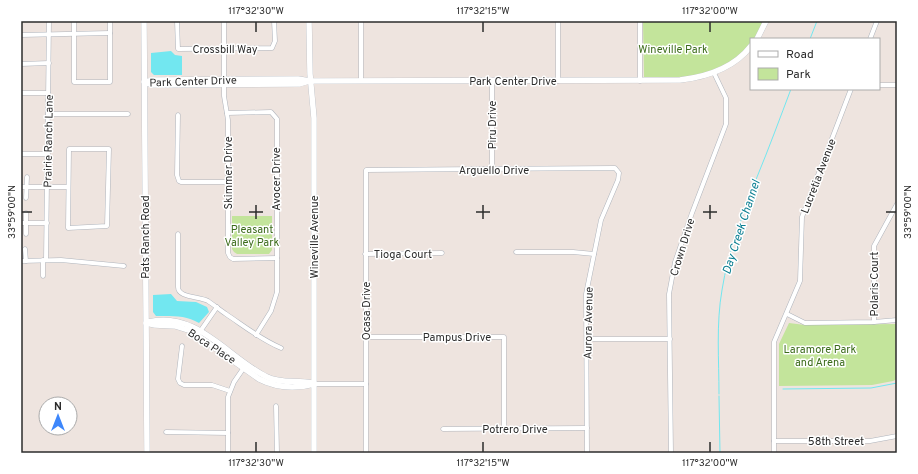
<svg xmlns="http://www.w3.org/2000/svg" width="918" height="474" viewBox="0 0 918 474" font-family="Overpass,sans-serif">
  <style>
    .green { fill: #c3e49b }
    .water { fill: #72e7f0 }
    .lines { fill: none; stroke-linecap: round; stroke-linejoin: round }
    .stream { stroke: #72e7f0; stroke-width: 1 }
    .street-casing { stroke: #afb4bc; stroke-width: 5 }
    .secondary-casing { stroke: #afb4bc; stroke-width: 6 }
    .street { stroke: #fff; stroke-width: 4 }
    .secondary { stroke: #fff; stroke-width: 5.5 }
    .ticks { fill: none; stroke: #2c2c2c; stroke-width: 1.5 }
    .labels { text-anchor: middle; stroke-width: 3; stroke-linejoin: round; paint-order: stroke }
    .street-label { font-size: 11px; fill: #2c2c2c; stroke: #fff }
    .park-label { font-size: 11px; fill: #3b6b1a; stroke: #fff }
    .water-label { font-size: 12px; font-style: italic; fill: #0c7f92; stroke: #fff }
    .neatline { fill: none; stroke: #2c2c2c; stroke-width: 1.5 }
    .ticks-label { font-size: 10px; text-anchor: middle; fill: #2c2c2c }
  </style>
  <rect width="100%" height="100%" fill="#eee4df"/>
  <!-- green -->
  <g class="green">
    <path d="M643 21H764L754 39H751C751 45 745 49 741 53 711 81 682 77 644 77Z"/>
    <path d="M232 216H272V250L269 254H237L234 252 232 249Z"/>
    <path d="M789 323 805 325 897 324V379L893 381 872 385 779 386V344Z"/>
  </g>
  <!-- water -->
  <g class="water">
    <path d="M171 51 175 55 182 56V75H154L151 72V53Z"/>
    <path d="M171 294 177 301 196 302 207 307 209 312 199 323C186 315 171 316 156 316L153 312V295Z"/>
  </g>
  <g class="lines">
    <!-- stream -->
    <g class="stream">
      <path d="M810 39 817 21"/>
      <path d="M783 389 871 388 897 383"/>
      <path d="M719 394C719 360 716 324 722 290 728 251 743 215 757 177 769 148 780 118 791 89"/>
      <path d="M719 396 720 453"/>
    </g>
    <!-- street casing -->
    <g class="street-casing">
      <g id="street">
        <path d="M74 21V82H110V21"/>
        <path d="M177 21 178 49 272 48 275 41 274 21"/>
        <path d="M224 21V96L228 120V253L230 257 233 259 277 258"/>
        <path d="M558 21V81"/>
        <path d="M640 21V81"/>
        <path d="M21 35 110 33"/>
        <path d="M870 39 877 21"/>
        <path d="M21 64 49 63"/>
        <path d="M361 81V21"/>
        <path d="M492 81V170"/>
        <path d="M879 85H897"/>
        <path d="M21 93H48"/>
        <path d="M227 113 271 112 277 119V292L271 311 256 335"/>
        <path d="M48 114H128"/>
        <path d="M178 115 177 175 179 181 181 182H228"/>
        <path d="M69 149H109L107 226 68 228Z"/>
        <path d="M21 154H48"/>
        <path d="M21 187H68"/>
        <path d="M26 198 27 177"/>
        <path d="M21 223H47"/>
        <path d="M26 234V213"/>
        <path d="M178 234V287C178 298 199 296 208 301 214 305 220 310 226 314 244 326 260 339 281 348"/>
        <path d="M25 249 26 261"/>
        <path d="M516 252H573L594 254"/>
        <path d="M365 254 442 253"/>
        <path d="M46 260 49 21"/>
        <path d="M21 261 61 260 124 266"/>
        <path d="M43 276V260"/>
        <path d="M787 314 805 323 874 322 897 320"/>
        <path d="M874 322V246L897 204"/>
        <path d="M199 333 217 307"/>
        <path d="M366 337H504V428"/>
        <path d="M587 339H670"/>
        <path d="M182 346 178 379 180 383 184 385H212L230 391"/>
        <path d="M314 384H366"/>
        <path d="M276 406 277 453"/>
        <path d="M443 429 587 428"/>
        <path d="M166 432 228 433"/>
        <path d="M774 441H870L897 436"/>
        <path d="M228 453V397L234 382 245 366"/>
        <path d="M366 453V170L615 168 619 173 618 180 601 220 586 294 587 453"/>
        <path d="M671 453 669 294 675 262 692 213 726 124V98L714 73"/>
        <path d="M774 453V342L800 281 802 217 851 89"/>
      </g>
    </g>
    <!-- secondary casing -->
    <g class="secondary-casing">
      <g id="secondary">
        <path d="M144 21 147 453"/>
        <path d="M309 21 310 74 314 118V453"/>
        <path d="M757 39 766 21"/>
        <path d="M144 82 154 80 298 79 310 81 680 80C706 77 734 68 751 46"/>
        <path d="M146 83 154 85 299 84 309 81"/>
        <path d="M148 322C197 310 228 358 267 377 281 384 297 380 312 383"/>
        <path d="M146 323 155 325 175 326 191 331 259 379C277 388 296 389 314 384"/>
      </g>
    </g>
    <!-- street -->
    <use href="#street" class="street"/>
    <!-- secondary -->
    <use href="#secondary" class="secondary"/>
  </g>
  <!-- ticks -->
  <path class="ticks" d="M256 22V32M483 22V32M710 22V32M256 205V219M483 205V219M710 205V219M22 212H32M249 212H263M476 212H490M703 212H717M886 212H896M256 442V452M483 442V452M710 442V452"/>
  <g class="labels">
    <!-- street labels -->
    <g class="street-label">
      <text x="225" y="53">Crossbill Way</text>
      <text transform="translate(193 81) rotate(-2)" y="4">Park Center Drive</text>
      <text x="513" y="85">Park Center Drive</text>
      <text transform="translate(492 125) rotate(-90)" y="4">Piru Drive</text>
      <text transform="translate(48 141) rotate(-89)" y="4">Prairie Ranch Lane</text>
      <text x="494" y="174">Arguello Drive</text>
      <text transform="translate(228 173) rotate(-90)" y="4">Skimmer Drive</text>
      <text transform="translate(818 176) rotate(-69)" y="4">Lucretia Avenue</text>
      <text transform="translate(276 179) rotate(-90)" y="4">Avocer Drive</text>
      <text transform="translate(145 237) rotate(-90)" y="4">Pats Ranch Road</text>
      <text transform="translate(314 237) rotate(-90)" y="4">Wineville Avenue</text>
      <text transform="translate(682 247) rotate(-73)" y="4">Crown Drive</text>
      <text x="403" y="258">Tioga Court</text>
      <text transform="translate(874 284) rotate(-90)" y="4">Polaris Court</text>
      <text transform="translate(366 311) rotate(-90)" y="4">Ocasa Drive</text>
      <text transform="translate(588 323) rotate(-89)" y="4">Aurora Avenue</text>
      <text x="457" y="341">Pampus Drive</text>
      <text transform="translate(212 346) rotate(33)" y="4">Boca Place</text>
      <text x="515" y="433">Potrero Drive</text>
      <text x="836" y="445">58th Street</text>
    </g>
    <!-- park labels -->
    <g class="park-label">
      <text x="673" y="53">Wineville Park</text>
      <text x="252" y="233">Pleasant<tspan x="252" dy="13">Valley Park</tspan></text>
      <text x="820" y="353">Laramore Park<tspan x="820" dy="13">and Arena</tspan></text>
    </g>
    <!-- water labels -->
    <g class="water-label">
      <text transform="translate(741 227) rotate(-72)" y="4">Day Creek Channel</text>
    </g>
  </g>
  <!-- border -->
  <rect width="918" height="474" fill="none" stroke="#ffffff" stroke-width="44"/>
  <!-- legend -->
  <rect x="750" y="38" width="130" height="52" fill="#ffffff" stroke="#ababab"/>
  <rect x="758" y="51" width="20" height="6" fill="#ffffff" stroke="#ababab"/>
  <text x="786" y="58" font-size="12" fill="#2c2c2c">Road</text>
  <rect x="758" y="68" width="20" height="12" fill="#c3e49b" stroke="#ababab"/>
  <text x="786" y="78" font-size="12" fill="#2c2c2c">Park</text>
  <!-- north arrow -->
  <g transform="translate(58 416)"><circle r="19" fill="#ffffff" stroke="#ababab"/>
  <path d="M0-3L7 15L0 10L-7 15Z" fill="#3e87fb"/>
  <text y="-6" font-size="11" font-weight="bold" text-anchor="middle" fill="#2c2c2c">N</text>
  </g>
  <rect x="22" y="22" width="874" height="430" class="neatline"/>
  <g class="ticks-label">
    <text x="256" y="14">117°32'30"W</text>
    <text x="483" y="14">117°32'15"W</text>
    <text x="710" y="14">117°32'00"W</text>
    <text transform="translate(11 212) rotate(-90)" y="4">33°59'00"N</text>
    <text transform="translate(907 212) rotate(-90)" y="4">33°59'00"N</text>
    <text x="256" y="466">117°32'30"W</text>
    <text x="483" y="466">117°32'15"W</text>
    <text x="710" y="466">117°32'00"W</text>
  </g>
</svg>
